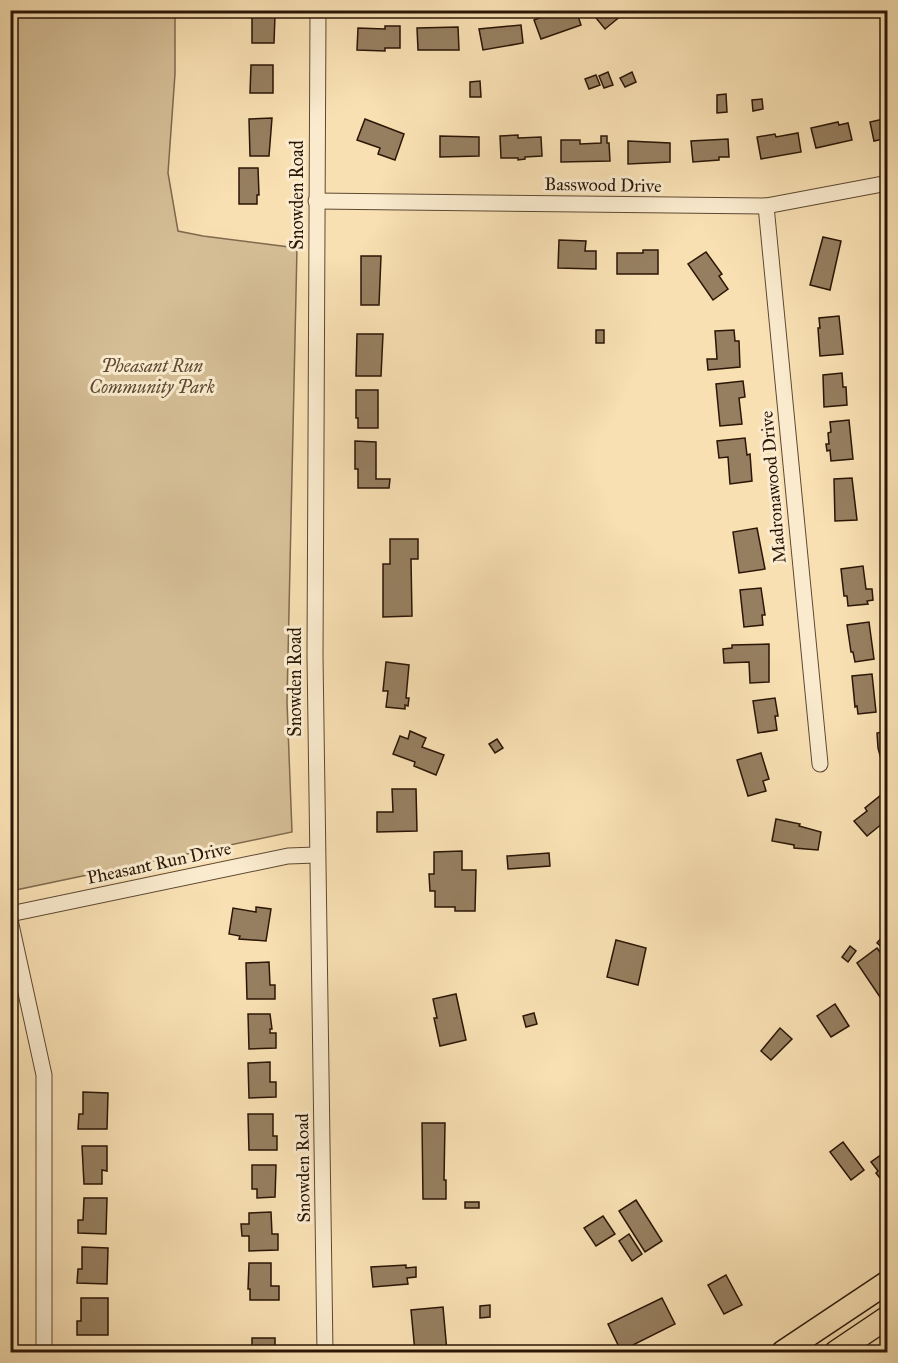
<svg xmlns="http://www.w3.org/2000/svg" width="898" height="1363" viewBox="0 0 898 1363" font-family="'IM FELL Great Primer',serif">
  <style>
    .park { fill: #d5be96; stroke: #806a4e; stroke-width: 1.5 }
    .building { fill: #967f60; stroke: #2b1606; stroke-width: 1.5 }
    .lines { fill: none; stroke-linecap: round; stroke-linejoin: round }
    .street-casing { stroke: #5e4831; stroke-width: 17 }
    .primary-casing { stroke: #2b1606; stroke-width: 25 }
    .street { stroke: #faebce; stroke-width: 15 }
    .primary { stroke: #f8e0b3; stroke-width: 22 }
    .labels { text-anchor: middle; stroke-width: 6; stroke-linejoin: round; paint-order: stroke }
    .street-label { font-size: 18px; fill: #2b1606; stroke: #faebce }
    .park-label { font-size: 18px; font-style: italic; fill: #5e4831; stroke: #faebce }
  </style>
  <rect width="100%" height="100%" fill="#f8e0b3"/>
  <filter id="stains"><feTurbulence type="fractalNoise" baseFrequency=".00333" numOctaves="4"/><feColorMatrix values="0 0 0 0 .2 0 0 0 0 .09 0 0 0 0 .02 0 0 0 .5 -.17"/></filter>
  <radialGradient id="worn" r=".72"><stop offset=".6" stop-color="#630" stop-opacity="0"/><stop offset="1" stop-color="#630" stop-opacity=".3"/></radialGradient>
  <!-- park -->
  <path class="park" d="M11 10 175 11V74L168 173 178 231 203 236 297 248 287 702 292 832 11 891Z"/>
  <!-- building -->
  <g class="building">
    <path d="M252 10H272V15H275L274 43H252Z"/>
    <path d="M576 10 581 25 541 39 534 20 552 13 553 16 567 11Z"/>
    <path d="M594 10H628L605 29 592 13Z"/>
    <path d="M521 25 523 43 483 50 479 29Z"/>
    <path d="M385 26H400V48H385V51L357 50 358 28 385 29Z"/>
    <path d="M458 27 459 50H418L417 28Z"/>
    <path d="M251 65H273V93H250Z"/>
    <path d="M608 72 613 85 604 88 599 76Z"/>
    <path d="M632 72 636 82 625 87 620 78Z"/>
    <path d="M596 75 600 85 589 89 585 79Z"/>
    <path d="M480 81 481 97H470V82Z"/>
    <path d="M726 94 727 112 717 113V95Z"/>
    <path d="M762 99 763 109 753 111 752 100Z"/>
    <path d="M272 118 269 156H250L249 119Z"/>
    <path d="M888 118V138L874 141 870 122Z"/>
    <path d="M365 119 404 134 395 160 378 154 380 148 357 140Z"/>
    <path d="M838 122 839 125 848 123 852 140 816 148 811 128Z"/>
    <path d="M798 133 801 152 761 159 757 137 775 134 776 137Z"/>
    <path d="M518 135V138L541 137 542 156 525 157V159L518 160V158H501L500 136Z"/>
    <path d="M440 136 479 137V156L440 157Z"/>
    <path d="M601 136H607V143H609L610 161 561 162V140H580V144L601 143Z"/>
    <path d="M728 139 729 157H719V160L693 162 691 141Z"/>
    <path d="M628 141 670 143V162L628 164Z"/>
    <path d="M239 168H258L259 195H257V204H239Z"/>
    <path d="M823 237 841 241 830 290 810 285Z"/>
    <path d="M559 240 586 241 585 251H596V269L558 268Z"/>
    <path d="M643 250H658V274H617V253H643Z"/>
    <path d="M706 252 722 274 719 276 728 289 713 300 688 264Z"/>
    <path d="M361 256H381L379 305H361Z"/>
    <path d="M839 316 843 354 820 356 818 328H820L819 318Z"/>
    <rect x="596" y="330" width="8" height="13"/>
    <path d="M734 330 735 341H739L740 367 708 370 707 359H717L715 331Z"/>
    <path d="M357 334H383L381 376H356Z"/>
    <path d="M842 373 843 387H846L847 405 824 407 823 375Z"/>
    <path d="M743 381 745 397 739 398 742 424 720 426 716 384Z"/>
    <path d="M356 390H378V428H358V418H356Z"/>
    <path d="M849 420 853 459 831 461 830 450 827 451 826 444H829L828 433 831 432 830 422Z"/>
    <path d="M745 438 747 455 750 454 752 481 730 484 728 457 719 458 717 441Z"/>
    <path d="M355 441 376 442V479H390L389 488H358V469H355Z"/>
    <path d="M852 478 857 520 835 521 834 479Z"/>
    <path d="M757 528 765 569 739 573 733 532Z"/>
    <path d="M390 539H418V559H411L412 616 383 617V564H390Z"/>
    <path d="M863 566 866 589H872L873 600 867 601 868 604 848 606 847 596H844L841 569Z"/>
    <path d="M761 588 765 615H762L763 625 744 627 740 590Z"/>
    <path d="M869 622 874 659 855 662 853 652H851L847 625Z"/>
    <path d="M769 644V682L750 683 749 662 724 663 723 649 732 648V645Z"/>
    <path d="M386 662 409 665 406 698H409L408 706 405 705V709L386 707 388 691H383Z"/>
    <path d="M872 674 876 712 858 714 857 706 855 707 852 676Z"/>
    <path d="M775 698 778 716H775L777 730 758 733 753 701Z"/>
    <path d="M410 731 426 738 422 747 444 755 436 775 414 766 415 762 393 754 400 736 408 739Z"/>
    <path d="M888 731V769L885 770 884 759H881L878 748 877 733Z"/>
    <path d="M497 739 503 748 495 753 489 744Z"/>
    <path d="M761 753 769 779 763 781 766 791 748 796 737 760Z"/>
    <path d="M392 789H416L417 831 377 832V812H393Z"/>
    <path d="M886 791 888 819 867 836 854 821 867 811 865 808Z"/>
    <path d="M776 819 800 824 799 826 821 832 818 850 794 848V845L772 841Z"/>
    <path d="M462 851V870H476L475 911H455V907H435V891H430L429 874H434V852Z"/>
    <path d="M549 853 550 866 508 869 507 856Z"/>
    <path d="M256 907 271 909 266 941 239 939 240 936 229 934 233 908 256 912Z"/>
    <path d="M888 930V951L887 952 877 943Z"/>
    <path d="M616 940 646 948 638 985 607 977Z"/>
    <path d="M850 946 856 951 848 962 842 957Z"/>
    <path d="M877 948 888 963V996L882 1000 857 963Z"/>
    <path d="M269 962 270 985H275V999H247L246 963Z"/>
    <path d="M456 994 466 1040 440 1046 434 1018H437L433 999Z"/>
    <path d="M835 1004 849 1026 831 1037 817 1016Z"/>
    <path d="M534 1013 537 1024 526 1027 523 1016Z"/>
    <path d="M248 1014H270L272 1029H270V1033H276V1048L249 1049Z"/>
    <path d="M780 1028 792 1039 771 1060 761 1051Z"/>
    <path d="M270 1062V1082H276V1097L249 1098 248 1063Z"/>
    <path d="M83 1092 108 1093 107 1129H78L79 1114H83Z"/>
    <path d="M248 1114H273V1136H277V1150H249Z"/>
    <path d="M422 1123H445L444 1180H446V1199H423Z"/>
    <path d="M843 1142 864 1170 851 1180 830 1152Z"/>
    <path d="M82 1146H107V1171L102 1170V1184H84Z"/>
    <path d="M888 1150V1188L876 1173 878 1171 871 1162Z"/>
    <path d="M252 1165H276L275 1197 257 1198V1189H252Z"/>
    <path d="M84 1198H107L106 1234 78 1233V1220H83Z"/>
    <path d="M636 1200 662 1241 645 1252 619 1211Z"/>
    <rect x="465" y="1202" width="14" height="6"/>
    <path d="M271 1212 272 1234H278V1250L249 1251V1236H242L241 1224H249V1213Z"/>
    <path d="M603 1216 615 1234 596 1246 584 1228Z"/>
    <path d="M629 1234 642 1254 632 1261 619 1241Z"/>
    <path d="M82 1247 108 1248 107 1284 77 1283 78 1269H82Z"/>
    <path d="M249 1263H271V1286H279V1300H250V1289H248Z"/>
    <path d="M406 1265V1268L416 1267V1277L407 1278 408 1284 373 1287 371 1267Z"/>
    <path d="M726 1275 742 1305 724 1314 708 1285Z"/>
    <path d="M81 1298H108V1335H77V1321H81Z"/>
    <path d="M662 1298 675 1324 621 1351 608 1324Z"/>
    <path d="M490 1305V1317L480 1318V1306Z"/>
    <path d="M443 1307 447 1352H415L411 1310Z"/>
    <rect x="252" y="1338" width="23" height="14"/>
  </g>
  <g class="lines">
    <!-- street casing -->
    <g class="street-casing">
      <g id="street">
        <path d="M318 10 315 656 325 1352"/>
        <path d="M316 201 766 206 888 183"/>
        <path d="M766 206 820 764"/>
        <path d="M10 914 288 856 316 855"/>
        <path d="M10 920 44 1075V1352"/>
      </g>
    </g>
    <!-- primary casing -->
    <g class="primary-casing">
      <g id="primary">
        <path d="M783 1352 888 1282"/>
        <path d="M836 1352 888 1317"/>
      </g>
    </g>
    <!-- street -->
    <use href="#street" class="street"/>
    <!-- primary -->
    <use href="#primary" class="primary"/>
  </g>
  <g class="labels">
    <!-- street labels -->
    <g class="street-label">
      <text transform="translate(603 185) rotate(1)" y="6">Basswood Drive</text>
      <text transform="translate(297 195) rotate(-90)" y="6">Snowden Road</text>
      <text transform="translate(773 487) rotate(-95)" y="6">Madronawood Drive</text>
      <text transform="translate(295 682) rotate(-90)" y="6">Snowden Road</text>
      <text transform="translate(159 863) rotate(-12)" y="6">Pheasant Run Drive</text>
      <text transform="translate(303 1168) rotate(-91)" y="6">Snowden Road</text>
    </g>
    <!-- park labels -->
    <g class="park-label">
      <text x="152" y="372">Pheasant Run<tspan x="152" dy="21">Community Park</tspan></text>
    </g>
  </g>
  <!-- margin -->
  <rect width="898" height="1363" fill="none" stroke="#f8e0b3" stroke-width="36"/>
  <rect x="12" y="12" width="874" height="1339" fill="none" stroke="#2b1606" stroke-width="3"/>
  <rect x="18" y="18" width="862" height="1327" fill="none" stroke="#2b1606" stroke-width="1.5"/>
  <rect width="100%" height="100%" filter="url(#stains)"/>
  <rect width="100%" height="100%" fill="url(#worn)"/>
</svg>
